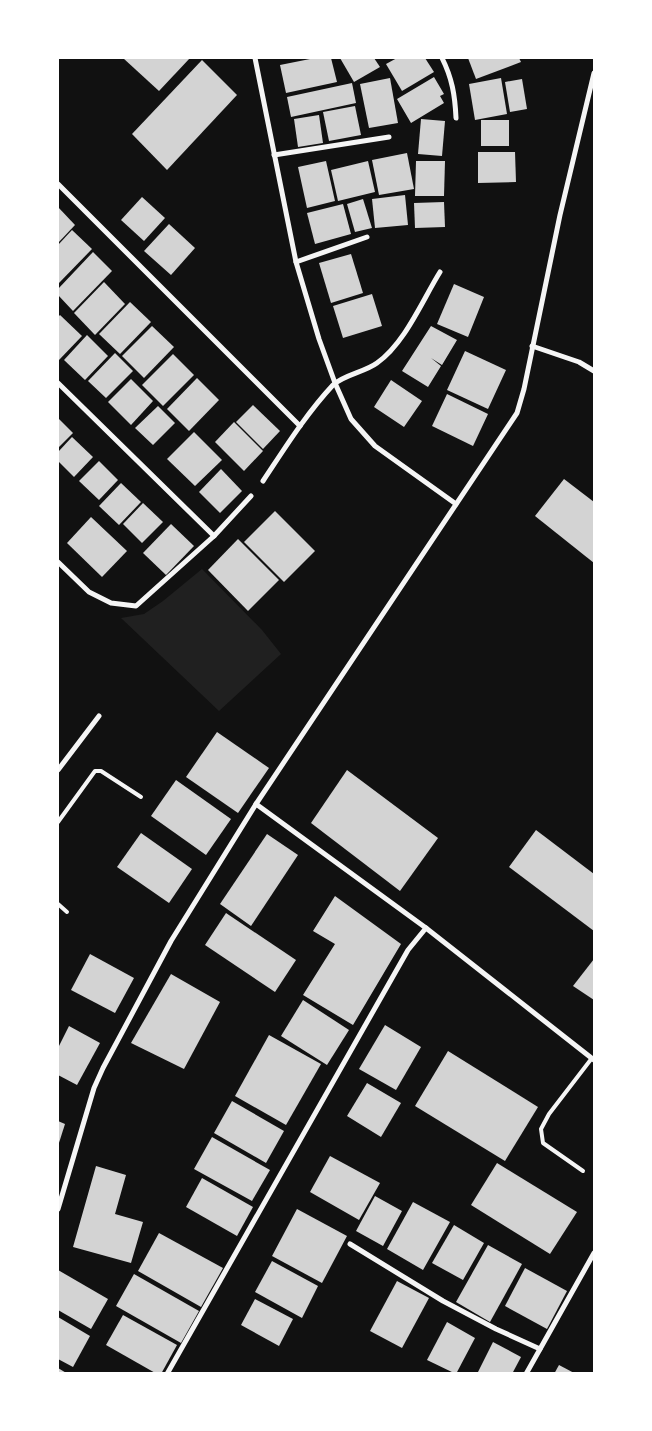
<svg xmlns="http://www.w3.org/2000/svg" width="652" height="1431" viewBox="0 0 652 1431" font-family="'Exo 2',sans-serif">
  <style>
    .green { fill: #202020 }
    .building { fill: #d3d3d3 }
    .lines { fill: none; stroke-linecap: round; stroke-linejoin: round }
    .service { stroke: #f5f5f5; stroke-width: 4 }
    .minor { stroke: #f5f5f5; stroke-width: 5 }
  </style>
  <rect width="100%" height="100%" fill="#111"/>
  <!-- green -->
  <path class="green" d="M202 569 262 630 281 654 219 711 121 618 144 614 163 601Z"/>
  <!-- building -->
  <g class="building">
    <path d="M123 58H190L159 91Z"/>
    <path d="M315 58H331L337 82 286 93 280 65Z"/>
    <path d="M340 58H374L380 67 354 82Z"/>
    <path d="M397 58H425L434 72 402 91 386 64Z"/>
    <path d="M468 58H519L521 62 476 79Z"/>
    <path d="M202 60 237 95 167 170 132 134Z"/>
    <path d="M434 77 444 94 440 96 444 103 411 123 397 99Z"/>
    <path d="M390 78 398 123 369 128 360 84Z"/>
    <path d="M501 78 507 114 475 120 469 84Z"/>
    <path d="M522 79 527 109 510 112 505 82Z"/>
    <path d="M352 83 356 103 291 117 287 97Z"/>
    <path d="M355 106 361 135 329 141 323 112Z"/>
    <path d="M319 115 323 143 298 147 294 119Z"/>
    <path d="M421 119 445 121 442 156 418 154Z"/>
    <rect x="481" y="120" width="28" height="26"/>
    <path d="M478 152H515L516 182 478 183Z"/>
    <path d="M407 153 414 189 379 195 372 160Z"/>
    <path d="M326 161 335 201 307 208 298 167Z"/>
    <path d="M368 161 375 192 338 201 331 170Z"/>
    <path d="M416 161H445L444 196H415Z"/>
    <path d="M405 195 408 225 375 228 372 199Z"/>
    <path d="M142 197 165 218 144 241 121 220Z"/>
    <path d="M363 199 372 228 355 232 347 204Z"/>
    <path d="M444 202 445 227 415 228 414 203Z"/>
    <path d="M343 204 351 234 315 244 307 213Z"/>
    <path d="M58 207 75 225 58 243Z"/>
    <path d="M169 224 195 248 171 275 144 251Z"/>
    <path d="M72 230 92 249 58 284V245Z"/>
    <path d="M93 252 112 271 73 311 58 295V289Z"/>
    <path d="M351 254 363 293 331 303 319 263Z"/>
    <path d="M104 282 125 304 95 335 74 313Z"/>
    <path d="M454 284 484 297 468 337 437 324Z"/>
    <path d="M372 294 382 326 343 338 333 306Z"/>
    <path d="M130 302 151 322 120 354 99 334Z"/>
    <path d="M60 315 82 336 59 360 58 358V317Z"/>
    <path d="M152 326 174 347 144 378 122 356Z"/>
    <path d="M431 326 457 340 442 365 431 358 441 366 428 387 402 371Z"/>
    <path d="M87 335 108 356 85 380 64 360Z"/>
    <path d="M465 351 506 370 488 409 447 390Z"/>
    <path d="M115 353 133 371 106 398 88 381Z"/>
    <path d="M173 354 194 375 163 406 142 385Z"/>
    <path d="M197 378 219 400 189 431 167 409Z"/>
    <path d="M131 379 153 401 131 425 108 402Z"/>
    <path d="M391 380 422 401 404 427 374 407Z"/>
    <path d="M447 394 488 414 473 446 432 426Z"/>
    <path d="M253 405 280 431 263 449 236 422Z"/>
    <path d="M158 406 175 423 153 445 135 428Z"/>
    <path d="M58 418 73 433 58 448Z"/>
    <path d="M234 422 263 451 244 471 215 442Z"/>
    <path d="M194 432 222 460 195 486 167 459Z"/>
    <path d="M72 437 93 457 74 477 58 461V452Z"/>
    <path d="M99 461 118 480 99 500 79 481Z"/>
    <path d="M221 469 242 491 220 513 199 492Z"/>
    <path d="M564 479 594 502V563L535 516Z"/>
    <path d="M121 483 141 502 119 525 99 506Z"/>
    <path d="M143 503 163 522 142 543 123 524Z"/>
    <path d="M275 511 315 551 284 582 244 542Z"/>
    <path d="M91 517 127 551 102 577 67 543Z"/>
    <path d="M171 524 194 546 166 575 143 553Z"/>
    <path d="M238 539 279 580 248 611 208 570Z"/>
    <path d="M217 732 269 768 238 813 186 777Z"/>
    <path d="M347 770 438 838 400 891 311 823Z"/>
    <path d="M176 780 231 819 206 855 151 816Z"/>
    <path d="M536 830 594 874V931L509 867Z"/>
    <path d="M141 833 192 869 169 903 117 867Z"/>
    <path d="M267 834 298 855 251 926 220 904Z"/>
    <path d="M335 896 401 944 353 1025 303 995 335 944 313 931Z"/>
    <path d="M226 913 296 960 275 992 205 945Z"/>
    <path d="M90 954 134 978 115 1013 71 990Z"/>
    <path d="M594 959V1000L573 986Z"/>
    <path d="M171 974 220 1002 184 1069 131 1043Z"/>
    <path d="M303 1000 349 1030 327 1065 281 1036Z"/>
    <path d="M385 1025 421 1047 396 1090 359 1069Z"/>
    <path d="M69 1026 100 1043 77 1085 58 1075V1048Z"/>
    <path d="M269 1035 321 1064 286 1125 235 1096Z"/>
    <path d="M448 1051 538 1107 505 1161 415 1106Z"/>
    <path d="M367 1083 401 1103 381 1137 347 1116Z"/>
    <path d="M232 1101 284 1131 266 1163 214 1133Z"/>
    <path d="M58 1121 65 1124 58 1146Z"/>
    <path d="M212 1137 270 1170 252 1201 194 1169Z"/>
    <path d="M330 1156 380 1183 359 1220 310 1192Z"/>
    <path d="M497 1163 577 1212 550 1254 471 1205Z"/>
    <path d="M96 1166 126 1175 115 1214 143 1222 131 1263 73 1247Z"/>
    <path d="M202 1178 253 1207 237 1236 186 1207Z"/>
    <path d="M375 1196 402 1211 383 1246 356 1231Z"/>
    <path d="M413 1202 450 1222 423 1270 387 1249Z"/>
    <path d="M297 1209 347 1236 322 1283 272 1256Z"/>
    <path d="M454 1225 484 1243 463 1280 432 1263Z"/>
    <path d="M159 1233 223 1268 201 1307 138 1271Z"/>
    <path d="M488 1245 522 1264 490 1322 456 1302Z"/>
    <path d="M272 1261 318 1286 302 1318 255 1292Z"/>
    <path d="M525 1268 567 1291 547 1329 505 1306Z"/>
    <path d="M58 1270 108 1299 91 1329 58 1310Z"/>
    <path d="M134 1274 199 1311 181 1343 116 1306Z"/>
    <path d="M397 1281 429 1298 402 1348 370 1331Z"/>
    <path d="M255 1299 293 1319 279 1346 241 1325Z"/>
    <path d="M123 1315 177 1345 161 1374H157L106 1345Z"/>
    <path d="M58 1317 90 1336 73 1367 58 1359Z"/>
    <path d="M447 1322 475 1338 456 1374 427 1360Z"/>
    <path d="M493 1342 521 1357 512 1374H477Z"/>
    <path d="M559 1365 576 1374H554Z"/>
    <path d="M58 1368 68 1374H58Z"/>
  </g>
  <g class="lines">
    <!-- service -->
    <g class="service">
      <path d="M58 822 95 771H101L141 797"/>
      <path d="M58 904 67 912"/>
      <path d="M583 1171 543 1143 541 1129 549 1114 592 1058"/>
    </g>
    <!-- minor -->
    <g class="minor">
      <path d="M255 58 296 262 319 339 335 383 351 419 375 446 456 504"/>
      <path d="M442 58C452 78 455 95 456 118"/>
      <path d="M274 155 389 137"/>
      <path d="M58 184 300 426"/>
      <path d="M296 262 367 237"/>
      <path d="M532 346 579 362 594 371"/>
      <path d="M58 383 214 536"/>
      <path d="M263 481C285 448 306 414 333 385 343 375 365 372 377 363 405 343 422 301 440 272"/>
      <path d="M58 562 89 592 111 603 136 606 214 536 251 496"/>
      <path d="M58 770 99 716"/>
      <path d="M256 804 426 928 594 1060"/>
      <path d="M58 1209 94 1088 103 1068 171 941 256 804 517 413 524 389 560 215 594 73"/>
      <path d="M350 1244 443 1301 496 1329 540 1349"/>
      <path d="M167 1374 408 950 426 928"/>
      <path d="M526 1374 594 1253"/>
    </g>
  </g>
  <!-- border -->
  <rect width="652" height="1431" fill="none" stroke="#ffffff" stroke-width="118"/>
</svg>
